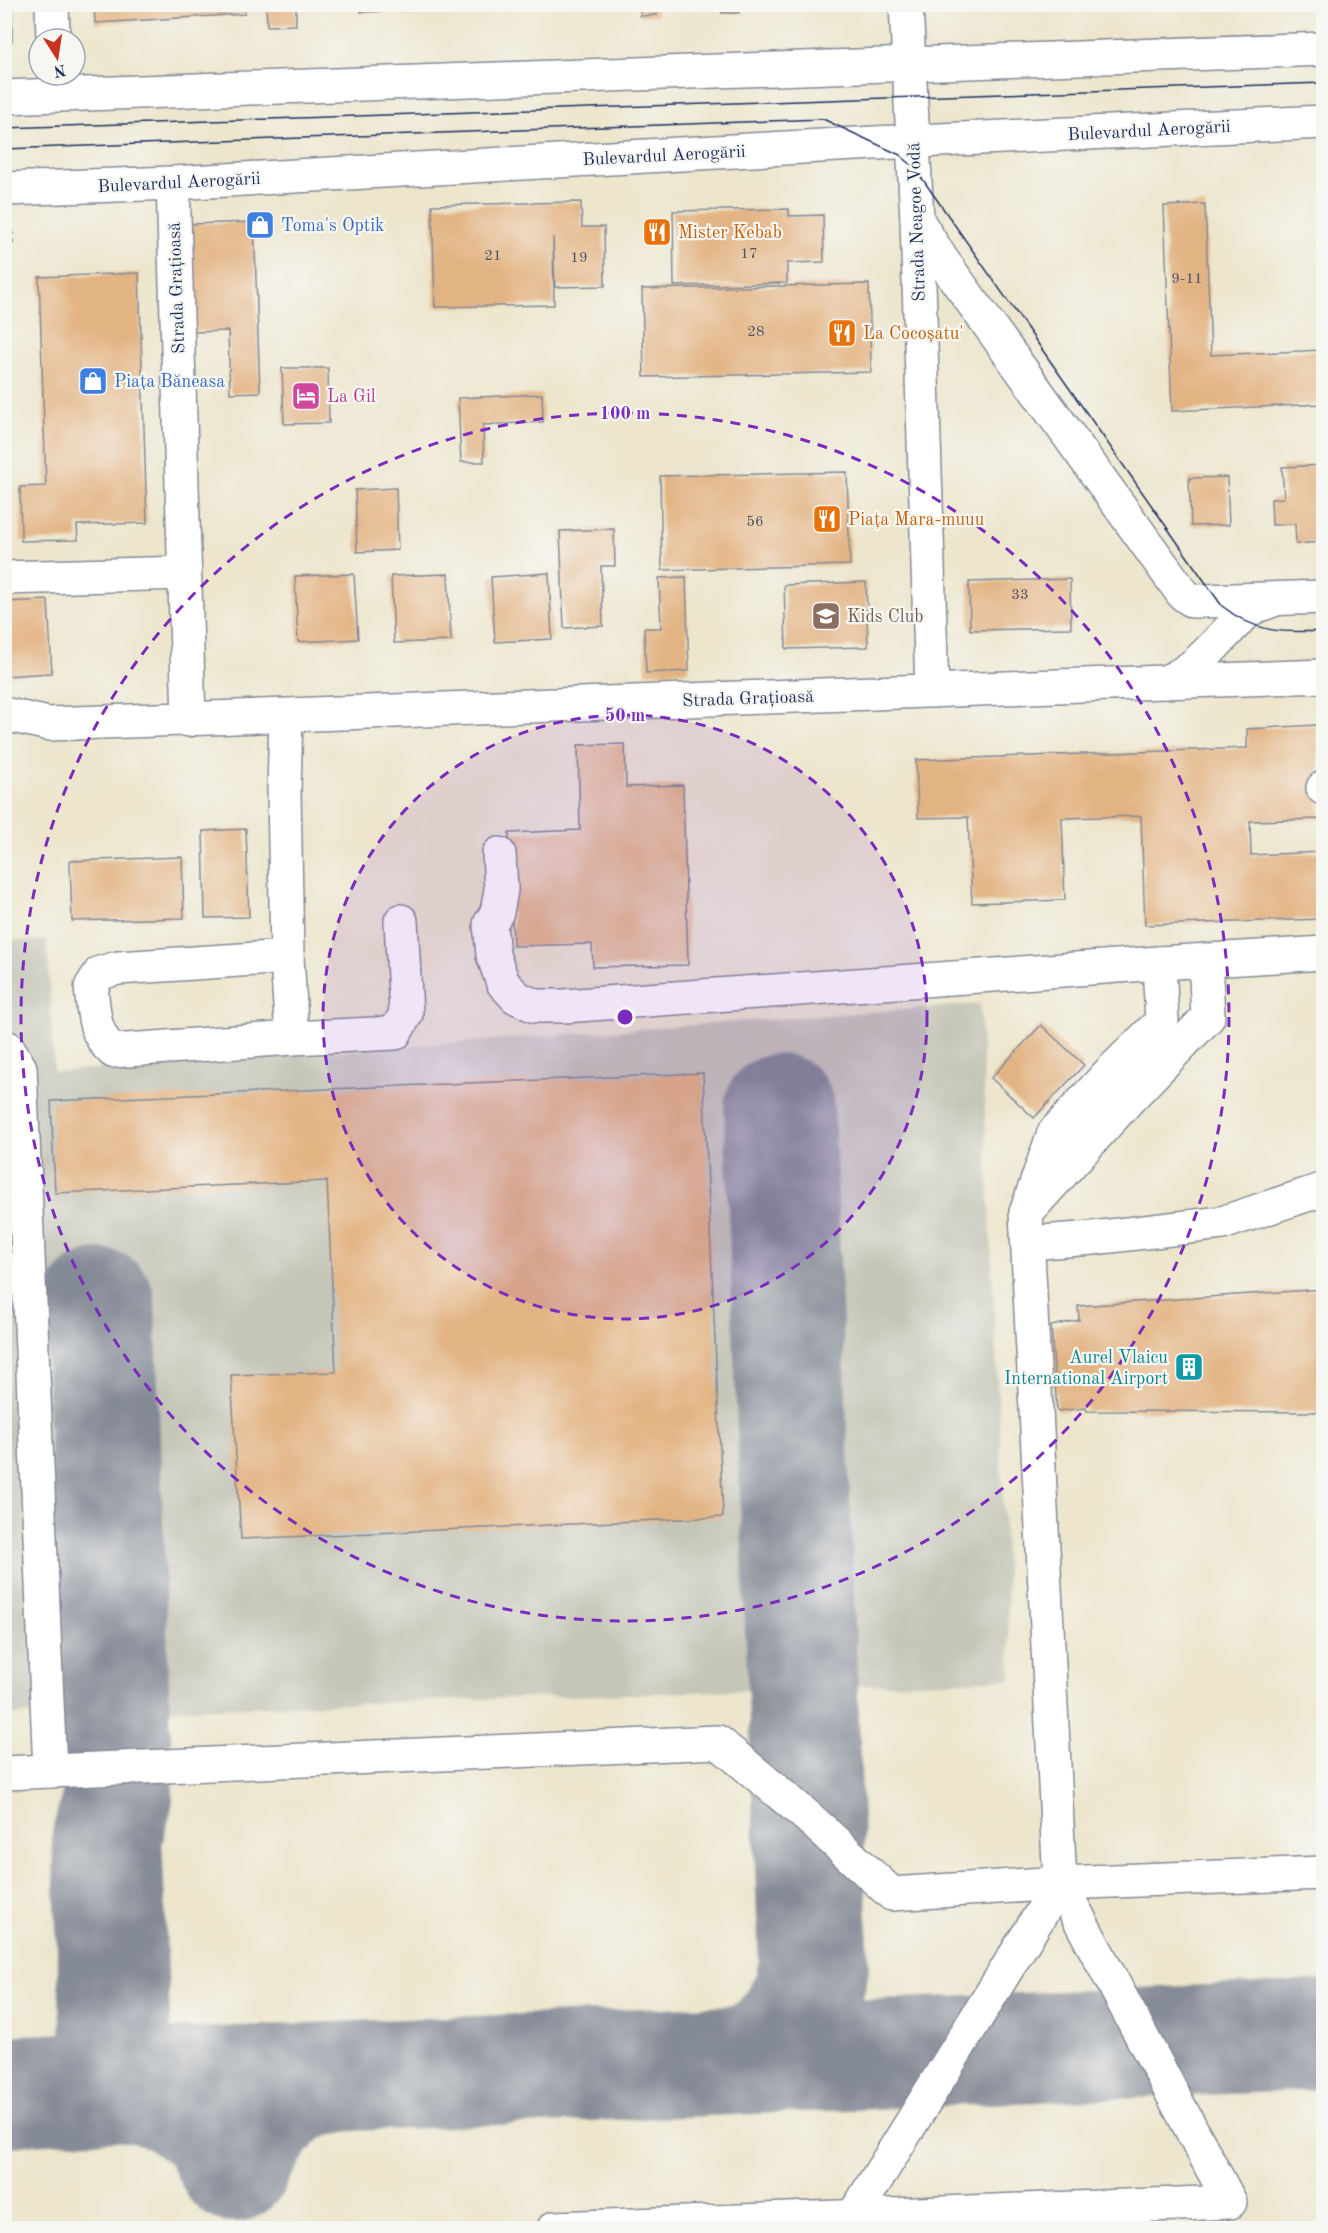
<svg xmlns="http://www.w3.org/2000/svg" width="1328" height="2233" viewBox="0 0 1328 2233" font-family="'Old Standard TT',serif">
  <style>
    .industrial { fill: #c5c5b8 }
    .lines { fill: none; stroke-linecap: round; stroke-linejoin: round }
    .taxiway { stroke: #848a96; stroke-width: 110 }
    .building { fill: #e3b483 }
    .minor-casing { stroke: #848a96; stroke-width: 36 }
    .major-casing { stroke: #848a96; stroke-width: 36 }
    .path { stroke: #848a96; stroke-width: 4; stroke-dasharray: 4.5 4.5; stroke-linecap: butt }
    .minor { stroke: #fff; stroke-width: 33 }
    .major { stroke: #fff; stroke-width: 33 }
    .tram { stroke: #1b2f5e; stroke-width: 1.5 }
    .ring { fill: none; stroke: #7b2cbf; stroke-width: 3; stroke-dasharray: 10 8 }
    .labels { text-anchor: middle; stroke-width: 4.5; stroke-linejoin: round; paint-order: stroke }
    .number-label { font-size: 15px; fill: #4d5067 }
    .street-label { font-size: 18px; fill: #1b2f5e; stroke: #f6f6f2 }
    .shop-label { font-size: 18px; fill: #366cbe; stroke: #f6f6f2; text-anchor: start }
    .food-label { font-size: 18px; fill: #c56008; stroke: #f6f6f2; text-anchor: start }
    .hotel-label { font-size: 18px; fill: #b23c85; stroke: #f6f6f2; text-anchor: start }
    .education-label { font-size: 18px; fill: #785e54; stroke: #f6f6f2; text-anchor: start }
    .culture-label { font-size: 18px; fill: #0d838f; stroke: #f6f6f2; text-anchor: end }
    .centre { fill: #7b2cbf; stroke: #f6f6f2; stroke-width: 3 }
    .ring-label { font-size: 18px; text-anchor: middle; font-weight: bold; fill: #7b2cbf; stroke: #f6f6f2; stroke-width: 4.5; stroke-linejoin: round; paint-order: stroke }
  </style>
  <rect width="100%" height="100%" fill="#f6f6f2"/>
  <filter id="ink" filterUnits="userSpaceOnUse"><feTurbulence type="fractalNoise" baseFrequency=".0167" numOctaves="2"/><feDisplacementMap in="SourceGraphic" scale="12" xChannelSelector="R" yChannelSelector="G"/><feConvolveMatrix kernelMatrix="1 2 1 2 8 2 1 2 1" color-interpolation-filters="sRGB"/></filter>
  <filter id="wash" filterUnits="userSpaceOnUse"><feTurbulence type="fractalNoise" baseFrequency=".008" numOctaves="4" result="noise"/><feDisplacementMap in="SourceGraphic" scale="24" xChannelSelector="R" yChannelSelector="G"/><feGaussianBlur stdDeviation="1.35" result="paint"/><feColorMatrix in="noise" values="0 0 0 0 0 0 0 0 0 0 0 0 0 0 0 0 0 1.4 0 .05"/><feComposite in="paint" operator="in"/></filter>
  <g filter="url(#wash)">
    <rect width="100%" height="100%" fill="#ede6cd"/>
    <!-- industrial -->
    <path class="industrial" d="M47 940 54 1072 980 1004 1011 1679 777 1689 5 1715 4 941Z"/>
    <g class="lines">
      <!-- taxiway -->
      <g class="taxiway">
        <path d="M100 1304 118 1797 107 1837 118 2086 146 2089 176 2101 213 2128 234 2167C249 2139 271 2100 302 2087 314 2083 326 2080 338 2077"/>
        <path d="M746 2059 772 2047 793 2022 808 1993 814 1965 779 1109"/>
        <path d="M4 2093 24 2090 118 2086 1324 2035"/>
      </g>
    </g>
    <g id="blocks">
      <!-- building -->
      <g class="building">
        <rect x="4" y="4" width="8" height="37"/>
        <path d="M94 4H244L245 14 95 23Z"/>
        <path d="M266 4H296V25L267 26Z"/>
        <path d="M361 4H544V6L361 12Z"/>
        <path d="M722 4H738L739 13H722Z"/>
        <path d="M640 5H656L657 15 640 16Z"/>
        <path d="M581 202 582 227H604L605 286 555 287 553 237 554 305 435 307 432 205Z"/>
        <path d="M1205 204 1211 355 1323 350V404L1172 411 1164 206Z"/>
        <path d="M789 209V216L823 215 824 262 787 263V283L674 286 673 211Z"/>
        <path d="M254 222 260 392 230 393 228 331 192 332 189 224Z"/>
        <path d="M139 273 147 523 77 525 78 540 21 541 20 487 46 486 39 277Z"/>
        <path d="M869 284 871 372 644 377 642 289Z"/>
        <path d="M282 368H328L329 423 284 424Z"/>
        <path d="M542 394 543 422 483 425 484 462H461L458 398Z"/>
        <path d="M1323 465V542L1296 544 1295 524 1272 525 1271 499 1284 498 1282 467Z"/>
        <path d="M847 472 850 565 662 570 660 476Z"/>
        <path d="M1227 477 1229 525 1191 526 1189 478Z"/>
        <path d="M396 488 398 550 357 552 355 490Z"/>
        <path d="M614 529 615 566H601L603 626 564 628 560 531Z"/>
        <path d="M549 573 552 639 495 642 491 577Z"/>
        <path d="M354 574 358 639 298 642 295 576Z"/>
        <path d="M448 574 451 641 394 643 391 576Z"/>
        <path d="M686 577 689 671 646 673 644 628H661L659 578Z"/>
        <path d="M1070 579 1071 628 970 630 969 582Z"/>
        <path d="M866 582 868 647 786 649 784 585Z"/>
        <path d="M48 600 52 673 4 676V602Z"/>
        <path d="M1317 725 1320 819 1250 821 1251 855 1323 852V919L1145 925 1141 816 1062 818 1065 900 972 903 968 817 918 818 916 760 1247 748V729Z"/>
        <path d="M625 744 626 787 683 785 688 965 593 967 592 944 513 946 509 833 580 830 578 745Z"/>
        <path d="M246 829 249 917 205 918 203 831Z"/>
        <path d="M182 857 184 918 72 921 70 861Z"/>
        <path d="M1041 1025 1084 1065 1034 1118 991 1078Z"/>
        <path d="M703 1073 723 1517 241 1539 231 1375 336 1372 327 1181 55 1193 51 1101Z"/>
        <path d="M1323 1289V1412L1087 1411 1086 1408 1057 1411 1051 1326 1079 1320 1078 1306Z"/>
      </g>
    </g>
  </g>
  <g filter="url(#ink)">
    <use href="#blocks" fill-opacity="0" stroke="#848a96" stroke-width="1.5"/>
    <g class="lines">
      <!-- minor casing -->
      <g class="minor-casing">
        <g id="minor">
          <path d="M52 4 53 39"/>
          <path d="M906 4 917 220 932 691"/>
          <path d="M173 183 189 720"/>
          <path d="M917 220 942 260 1183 594 1193 601H1202L1324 597"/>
          <path d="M4 578 184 573"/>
          <path d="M1165 682C1201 668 1218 638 1246 613L1254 607 1273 600"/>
          <path d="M4 714 49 724 1324 676"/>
          <path d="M286 716 284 790 287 957"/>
          <path d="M1323 788H1324"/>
          <path d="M499 854 501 890 497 912 490 924 493 955 503 983 516 997 535 1006H564L1159 963 1324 953"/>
          <path d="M287 957 292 1038 113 1051C93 1033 94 1012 91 987L100 973 118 968Z"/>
          <path d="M1159 963 1162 1021 1111 1071 1054 1133 1026 1213 1131 1097 1208 1017 1205 960"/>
          <path d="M292 1038 395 1033 406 1014 401 921"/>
          <path d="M4 1047 8 1048 20 1068 50 1771"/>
          <path d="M1028 1243 1093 1238 1222 1223 1324 1189"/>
          <path d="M4 1773 718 1742 808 1817 892 1894 1060 1883 1324 1873"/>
          <path d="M853 2217 1060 1883"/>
          <path d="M554 2228 1230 2202 1060 1883 1026 1213"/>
        </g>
      </g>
      <!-- major casing -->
      <g class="major-casing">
        <g id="major">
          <path d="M4 97 1324 49"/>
          <path d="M4 189 173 183 874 143 1324 122"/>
        </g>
      </g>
      <!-- path -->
      <path class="path" d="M4 246 12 245 11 226"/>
      <!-- minor -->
      <use href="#minor" class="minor"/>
      <!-- major -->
      <use href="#major" class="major"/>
      <!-- tram -->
      <g class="tram">
        <path d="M4 128 1324 83"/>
        <path d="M4 149 823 119 900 155 914 167 1222 606C1256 633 1281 633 1324 631"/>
      </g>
    </g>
  </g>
  <!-- distance rings -->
  <circle cx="625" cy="1017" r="302" fill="#7b2cbf" fill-opacity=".12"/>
  <g class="ring">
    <circle cx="625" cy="1017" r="302"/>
    <circle cx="625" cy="1017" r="604"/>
  </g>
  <!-- icons -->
  <defs>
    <g id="shop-square" transform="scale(1.5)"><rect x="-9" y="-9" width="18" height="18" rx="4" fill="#3f7fe0" stroke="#f6f6f2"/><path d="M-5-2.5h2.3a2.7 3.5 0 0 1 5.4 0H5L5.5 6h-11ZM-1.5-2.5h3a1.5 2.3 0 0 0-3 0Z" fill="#fff"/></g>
    <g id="restaurant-square" transform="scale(1.5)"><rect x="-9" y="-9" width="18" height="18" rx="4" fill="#e8710a" stroke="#f6f6f2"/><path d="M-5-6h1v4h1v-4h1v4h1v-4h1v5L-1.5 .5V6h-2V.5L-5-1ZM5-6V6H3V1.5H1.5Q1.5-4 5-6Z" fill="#fff"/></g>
    <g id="hotel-square" transform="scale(1.5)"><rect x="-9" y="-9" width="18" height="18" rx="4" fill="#d1479c" stroke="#f6f6f2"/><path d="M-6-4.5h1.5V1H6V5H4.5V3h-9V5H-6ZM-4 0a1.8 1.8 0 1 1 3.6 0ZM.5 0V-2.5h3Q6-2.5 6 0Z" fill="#fff"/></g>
    <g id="school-square" transform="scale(1.5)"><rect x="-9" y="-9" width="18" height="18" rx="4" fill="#8d6e63" stroke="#f6f6f2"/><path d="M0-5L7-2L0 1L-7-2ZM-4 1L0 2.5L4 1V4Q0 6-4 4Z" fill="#fff"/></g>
    <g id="building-square" transform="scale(1.5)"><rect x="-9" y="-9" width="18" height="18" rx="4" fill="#0f9aa8" stroke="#f6f6f2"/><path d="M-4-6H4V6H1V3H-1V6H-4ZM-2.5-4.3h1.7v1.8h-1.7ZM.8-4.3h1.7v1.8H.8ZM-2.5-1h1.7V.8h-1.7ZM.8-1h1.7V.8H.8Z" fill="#fff"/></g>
  </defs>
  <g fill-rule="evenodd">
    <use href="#shop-square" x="260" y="225"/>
    <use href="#restaurant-square" x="657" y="232"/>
    <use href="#restaurant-square" x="842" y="333"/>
    <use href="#shop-square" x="93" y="381"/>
    <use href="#hotel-square" x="306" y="396"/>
    <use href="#restaurant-square" x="827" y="519"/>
    <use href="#school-square" x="826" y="616"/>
    <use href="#building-square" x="1189" y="1367"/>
  </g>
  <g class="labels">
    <!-- number labels -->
    <g class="number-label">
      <text x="749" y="258">17</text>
      <text x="493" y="260">21</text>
      <text x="579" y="262">19</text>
      <text x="1187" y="283">9-11</text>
      <text x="756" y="336">28</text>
      <text x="755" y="526">56</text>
      <text x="1020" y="599">33</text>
    </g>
    <!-- street labels -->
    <g class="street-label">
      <text transform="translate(1149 130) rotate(-3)" y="6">Bulevardul Aerogării</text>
      <text transform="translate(664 155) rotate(-3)" y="6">Bulevardul Aerogării</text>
      <text transform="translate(179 182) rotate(-3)" y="6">Bulevardul Aerogării</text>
      <text transform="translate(916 222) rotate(-92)" y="6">Strada Neagoe Vodă</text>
      <text transform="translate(176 288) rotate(-92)" y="6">Strada Grațioasă</text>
      <text transform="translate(748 698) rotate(-2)" y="6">Strada Grațioasă</text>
    </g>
    <!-- shop labels -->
    <g class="shop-label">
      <text x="281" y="231">Toma's Optik</text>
      <text x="114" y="387">Piața Băneasa</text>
    </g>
    <!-- food labels -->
    <g class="food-label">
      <text x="678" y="238">Mister Kebab</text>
      <text x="863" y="339">La Cocoșatu'</text>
      <text x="848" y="525">Piața Mara-muuu</text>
    </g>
    <!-- hotel labels -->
    <g class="hotel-label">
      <text x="327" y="402">La Gil</text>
    </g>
    <!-- education labels -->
    <g class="education-label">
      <text x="847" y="622">Kids Club</text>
    </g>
    <!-- culture labels -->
    <g class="culture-label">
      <text x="1168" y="1363">Aurel Vlaicu<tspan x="1168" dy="21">International Airport</tspan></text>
    </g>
  </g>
  <circle cx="625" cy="1017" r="9" class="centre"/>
  <g class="ring-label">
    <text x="625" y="419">100 m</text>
    <text x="625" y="721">50 m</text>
  </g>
  <!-- margin -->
  <rect width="1328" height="2233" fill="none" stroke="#f6f6f2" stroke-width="24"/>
  <!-- north arrow -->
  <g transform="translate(57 57) rotate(168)"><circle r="28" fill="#f6f6f2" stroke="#9ea6b7" stroke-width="1.5"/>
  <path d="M0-4.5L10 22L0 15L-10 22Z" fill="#c8321e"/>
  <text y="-9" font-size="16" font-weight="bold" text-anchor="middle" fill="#1b2f5e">N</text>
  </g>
</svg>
